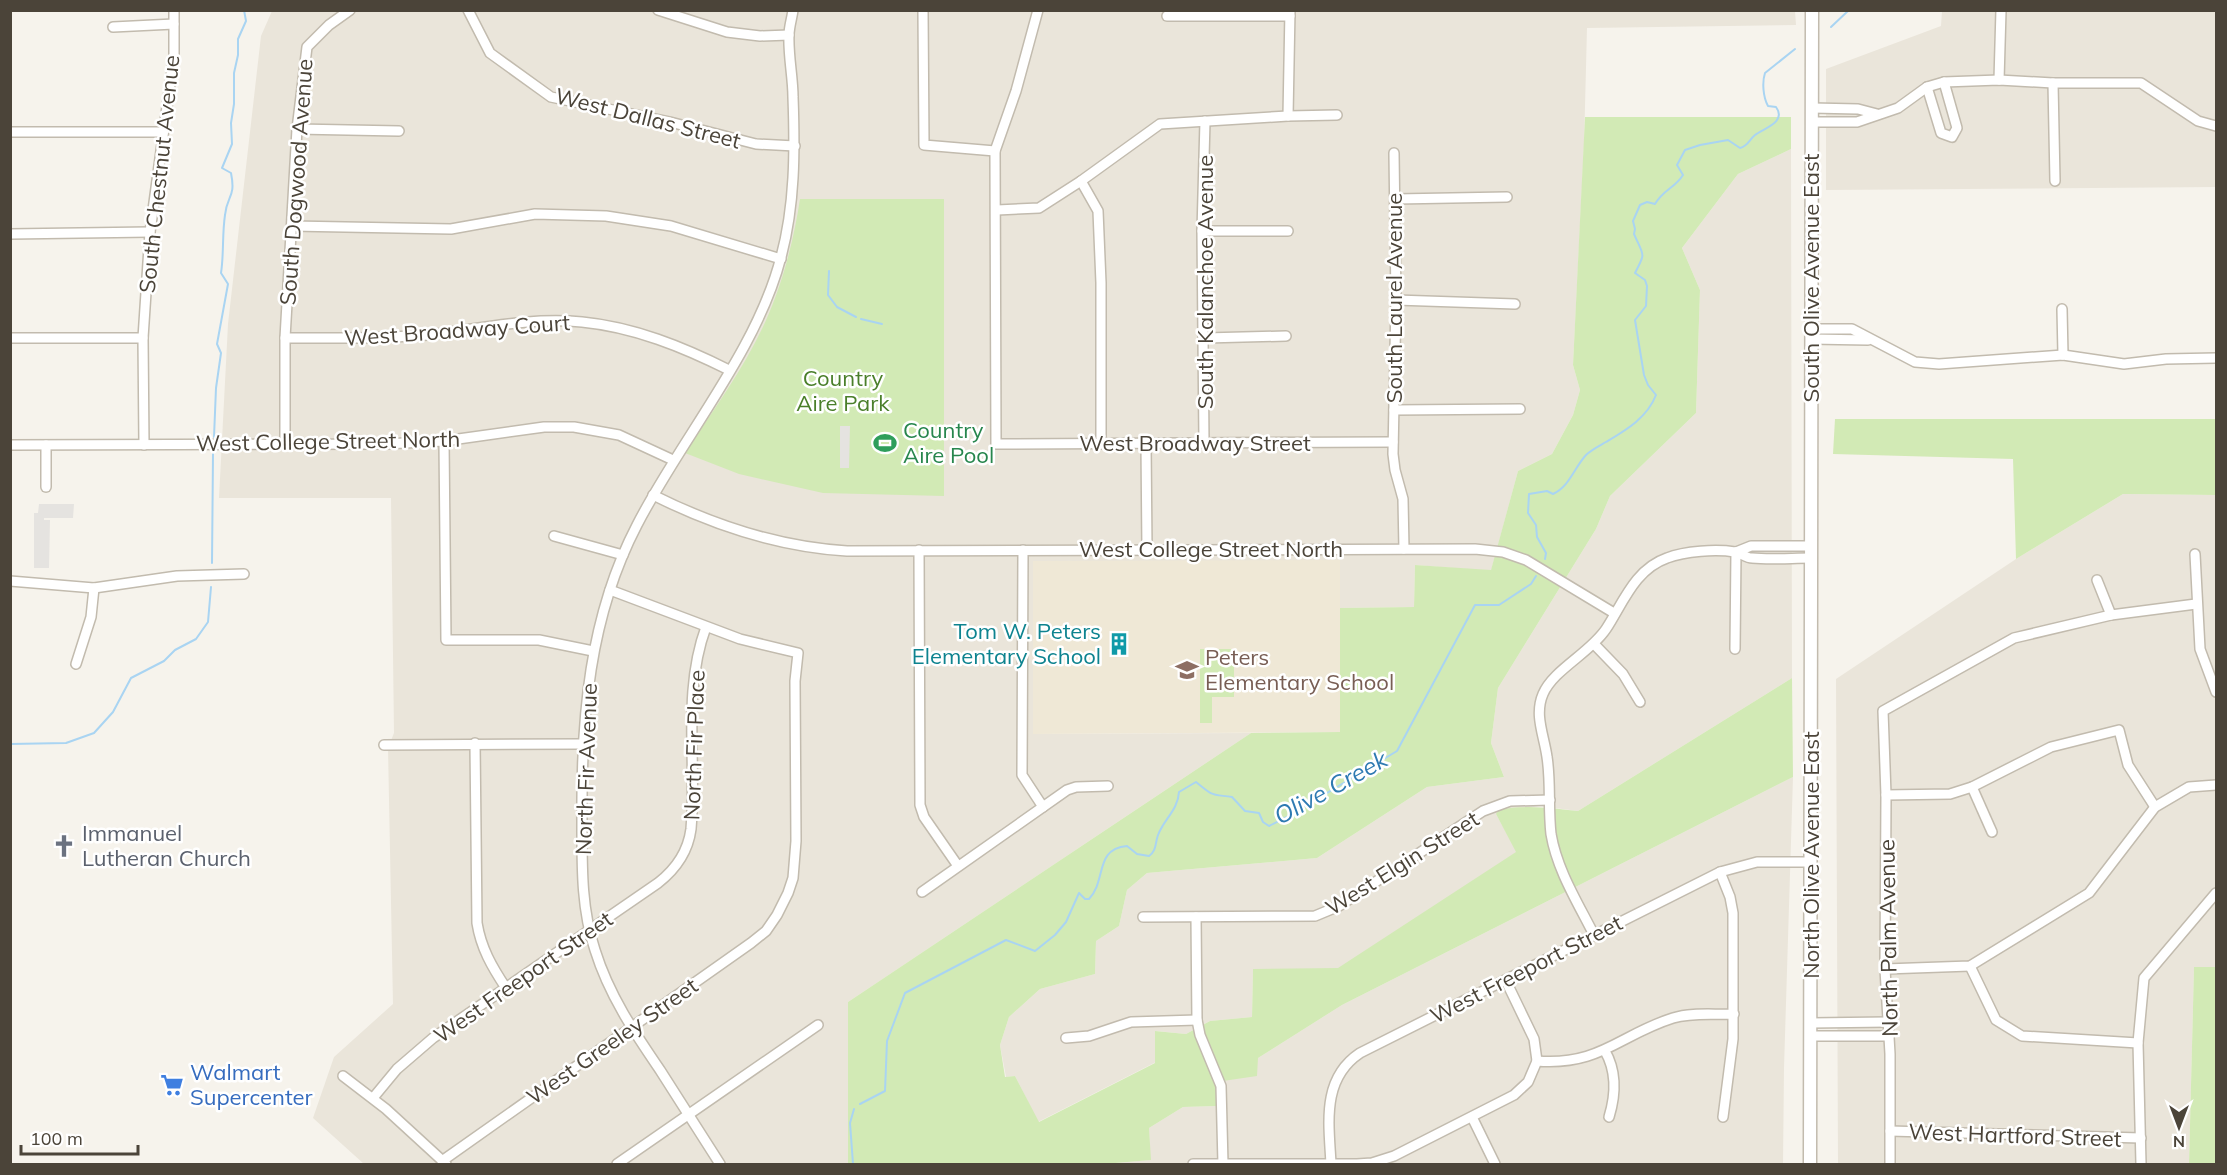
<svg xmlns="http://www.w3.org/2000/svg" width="2227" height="1175" viewBox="0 0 2227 1175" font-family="Mulish,sans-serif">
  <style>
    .residential { fill: #eae5da }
    .education { fill: #efe8d6 }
    .green { fill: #d2eab5 }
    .parking { fill: #e5e3e0 }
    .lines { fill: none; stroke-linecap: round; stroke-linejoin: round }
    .stream { stroke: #a9d4f2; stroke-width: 2 }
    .minor-casing { stroke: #c2bbae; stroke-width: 12 }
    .tertiary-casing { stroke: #c2bbae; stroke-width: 15 }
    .minor { stroke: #fff; stroke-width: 9 }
    .tertiary { stroke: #fff; stroke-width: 12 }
    .labels { text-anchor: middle; stroke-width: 5; stroke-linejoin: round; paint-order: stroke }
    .street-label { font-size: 22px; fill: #4b4439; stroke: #fff }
    .park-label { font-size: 22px; fill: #4a7f2a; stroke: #fff }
    .leisure-label { font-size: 22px; fill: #27864d; stroke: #fff; text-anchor: start }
    .culture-label { font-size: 22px; fill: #0d838f; stroke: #fff; text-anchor: end }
    .education-label { font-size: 22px; fill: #785e54; stroke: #fff; text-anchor: start }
    .worship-label { font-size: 22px; fill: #5b616d; stroke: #fff; text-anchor: start }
    .shop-label { font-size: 22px; fill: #366cbe; stroke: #fff; text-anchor: start }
    .water-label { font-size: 24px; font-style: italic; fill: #2e7ab2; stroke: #fff }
  </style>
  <rect width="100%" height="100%" fill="#f6f3ec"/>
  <!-- residential -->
  <g class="residential">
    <path d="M272 11H1795L1796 25 1587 28 1584 146 1573 365 1580 390 1573 415 1552 454 1518 471 1491 571 1415 565 1414 607 1340 608 1339 560 1033 734 1251 733 848 1002V1164H364L313 1118 334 1057 393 1004 388 748 394 733 391 498H219L228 324 261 36Z"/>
    <path d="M1942 11H2216V187L1826 190V69L1941 26Z"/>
    <path d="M1791 149 1792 678 1578 811 1539 806 1496 814 1517 852 1338 969H1253L1252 1017 1210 1021 1186 1034 1156 1031V1062L1038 1122 1015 1076 1006 1077 1000 1045 1009 1017 1040 989 1095 974 1096 941 1119 926 1127 890 1147 873 1317 858 1427 787 1504 777 1491 743 1498 688 1596 529 1610 496 1696 413 1700 290 1682 248 1738 174Z"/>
    <path d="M2123 494 2216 495V967L2194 968 2189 1164H1838L1836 679 2016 559Z"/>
    <path d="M1793 777 1784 1068 1783 1164H1104L1150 1160 1149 1128 1183 1107 1217 1106 1215 1082 1258 1058 1342 1005Z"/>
  </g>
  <!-- education -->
  <path class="education" d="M1340 560V732L1033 734V561Z"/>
  <!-- green -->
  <g class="green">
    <path d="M1585 117H1791V149L1738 174 1682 248 1700 290 1696 413 1610 496 1596 529 1498 688 1491 743 1504 777 1427 787 1317 858 1147 873 1127 890 1119 926 1096 941 1095 974 1040 989 1009 1017 1000 1045 1005 1077 1015 1076 1039 1122 1155 1063V1031L1186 1034 1210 1021 1252 1017 1253 969 1338 968 1516 852 1496 814 1498 810C1526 804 1551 808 1578 811L1792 678 1793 777 1342 1005 1258 1058 1257 1076 1216 1082 1217 1106 1183 1107 1149 1128 1151 1160 1104 1164H848V1002L1251 733 1340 732V608L1414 607 1415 565 1491 570 1518 471 1552 454 1573 415 1580 390 1573 365Z"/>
    <path d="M800 199H944V496L823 493 739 474 685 453C717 404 755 354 775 298 787 266 795 232 800 199Z"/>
    <path d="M1835 419H2216V495L2123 494 2016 559 2013 459 1833 454Z"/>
    <path d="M1200 649H1234V697H1212V723H1200Z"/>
    <path d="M2194 967H2216V1164H2189Z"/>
  </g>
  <!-- parking -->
  <g class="parking">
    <path d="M840 426H850L849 468H840Z"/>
    <path d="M39 504H74L73 518H44V520H50L49 568H34V513H38Z"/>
  </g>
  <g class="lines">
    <!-- stream -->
    <g class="stream">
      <path d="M1831 27 1849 10"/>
      <path d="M829 271 828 295 837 307 856 317"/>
      <path d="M861 319 882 324"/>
      <path d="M214 437 216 388 221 353 217 344 228 284 221 273C224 254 222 235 225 215 227 195 236 198 231 173L222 168 232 144 231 123 234 104V73L238 55V39L246 21 244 10"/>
      <path d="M1545 559 1546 553 1537 537 1536 525 1528 513 1529 494 1547 491 1553 494C1570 486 1574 468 1586 455 1591 450 1599 446 1606 442 1626 430 1647 418 1656 395L1648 385 1644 375 1635 320 1646 306 1647 286 1645 280 1635 273C1646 252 1644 257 1634 234L1635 229 1633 221 1640 205 1647 202 1655 204C1664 189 1675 188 1683 175L1677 165 1685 150 1700 145 1728 140 1740 148C1748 146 1749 140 1755 135 1764 128 1787 122 1776 107L1768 106C1763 97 1762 82 1765 73L1795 49"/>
      <path d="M212 563 213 454"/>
      <path d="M10 744 66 743 94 733 113 712 131 678 164 661 175 650 196 639 208 622 211 587"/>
      <path d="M860 1104 885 1091 887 1041 905 993 1006 940 1035 951 1055 935 1066 922 1079 893 1085 899H1089C1107 880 1094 849 1127 846L1137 854 1149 856C1157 850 1155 843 1158 835 1164 819 1178 810 1179 792L1196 782C1214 797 1211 794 1232 797L1245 811 1259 813 1263 822 1269 826 1287 817 1397 751 1475 605H1499L1531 584 1536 576"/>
      <path d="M853 1164 850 1123 854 1109"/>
    </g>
    <!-- minor casing -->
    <g class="minor-casing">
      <g id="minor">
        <path d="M468 10 490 53 551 97 670 122 756 144 795 146"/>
        <path d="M658 10 727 32 760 36 789 35"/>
        <path d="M923 10 924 145 995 151"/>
        <path d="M1038 10 1016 91 995 151 996 444 1393 442"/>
        <path d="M1167 16H1290"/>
        <path d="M113 27 174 24"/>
        <path d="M1999 80 2001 10"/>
        <path d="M2053 83 2055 181"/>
        <path d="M1927 87 1941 133 1952 137 1957 128 1944 82"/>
        <path d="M1812 108 1858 109 1877 114"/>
        <path d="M1288 116 1290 10"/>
        <path d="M1812 122H1857L1898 108 1927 87 1944 82 1999 80 2053 83H2141L2198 121 2216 126"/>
        <path d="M297 129 399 131"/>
        <path d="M10 132H163"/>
        <path d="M1394 153 1396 300 1393 454 1395 470 1403 499 1404 549"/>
        <path d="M1081 181 1098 211 1101 283V444"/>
        <path d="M1396 199 1507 197"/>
        <path d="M997 210 1039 208 1081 181 1160 124 1288 116 1337 115"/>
        <path d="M292 226 451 229 535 214 606 216 671 226 781 259"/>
        <path d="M1202 231H1288"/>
        <path d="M10 234 150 232"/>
        <path d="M1396 300 1515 304"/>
        <path d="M2062 309 2063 355"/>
        <path d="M1811 329H1852L1915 362 1939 364 2063 355 2124 364 2166 359 2216 358"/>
        <path d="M10 338H143"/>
        <path d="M285 338C332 338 380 339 427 335 479 329 529 317 582 322 634 327 683 347 729 370"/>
        <path d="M1205 338 1286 336"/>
        <path d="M1811 339 1868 340"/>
        <path d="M1394 410 1520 409"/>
        <path d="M444 441 446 640H539L593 651"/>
        <path d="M1204 443 1202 231 1205 121"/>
        <path d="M285 444V338L297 129 307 47 329 25 350 10"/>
        <path d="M1146 444 1147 549"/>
        <path d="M10 445 385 444 444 441 544 427H574L619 435 673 460"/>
        <path d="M46 445V487"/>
        <path d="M144 445 143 338 150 232 174 55V10"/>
        <path d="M653 495C713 525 780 547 847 551L1475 549 1503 552 1526 560 1614 613"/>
        <path d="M554 536 623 555"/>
        <path d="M919 550 920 805 924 817 958 866"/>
        <path d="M1023 550 1022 775 1043 807"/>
        <path d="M1736 552 1751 546H1811"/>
        <path d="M2195 554 2200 649 2216 692"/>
        <path d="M2097 580 2111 615"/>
        <path d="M10 581 94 588 177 576 244 574"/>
        <path d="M1594 644 1623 674 1640 702"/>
        <path d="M1735 649 1736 552"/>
        <path d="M76 664 91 617 94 588"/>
        <path d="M475 743 477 923C481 948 492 967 506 988"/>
        <path d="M384 745 582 744"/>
        <path d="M1972 787 1992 832"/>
        <path d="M1886 795 1950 794 1972 787 2051 747 2119 730 2128 765 2155 807"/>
        <path d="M1720 872 1730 897 1733 913V1039L1723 1117"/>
        <path d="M922 892 1067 790 1076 787 1108 786"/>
        <path d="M1143 917 1315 916 1339 906 1483 811 1510 801 1550 800"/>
        <path d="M1196 917 1197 1020 1200 1035 1221 1086 1223 1164"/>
        <path d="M1594 935C1578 903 1557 870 1551 834 1548 808 1551 782 1547 757 1544 735 1534 715 1543 694 1553 670 1590 653 1606 629 1623 603 1635 569 1667 558 1685 551 1716 549 1735 552 1741 553 1746 558 1752 558 1771 560 1792 558 1811 558"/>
        <path d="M1970 966 1996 1020 2022 1036 2138 1043"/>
        <path d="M1885 969 1970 966 2089 893 2155 807 2189 787 2216 785"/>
        <path d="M1506 981 1534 1039 1537 1061"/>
        <path d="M1811 1023 1888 1022"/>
        <path d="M1811 1036H1889"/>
        <path d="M1066 1038 1089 1036 1131 1022 1197 1020"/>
        <path d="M1605 1051C1617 1072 1616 1094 1609 1117"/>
        <path d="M343 1076 386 1109 446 1164"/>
        <path d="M373 1098 397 1069 433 1038 658 883C676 869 688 852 691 829 697 761 682 692 706 627"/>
        <path d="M1472 1117 1495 1164"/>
        <path d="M1890 1131 2141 1138"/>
        <path d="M442 1161 751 943 766 931 777 915 788 893 793 878 796 841 795 681 798 653 740 639 610 590"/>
        <path d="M617 1164 818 1025"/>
        <path d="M720 1164C700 1133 680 1101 660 1070 634 1032 609 995 595 950 581 908 582 865 582 821 581 719 589 617 637 525 681 439 757 351 781 257 795 205 795 151 793 97 793 77 788 55 789 35 789 27 792 18 793 10"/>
        <path d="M1193 1164H1357L1372 1163 1394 1156 1514 1095 1528 1082 1537 1061C1600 1066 1619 1035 1673 1018 1692 1012 1714 1015 1734 1014"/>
        <path d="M1331 1164C1329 1124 1321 1079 1360 1053L1720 872 1757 862H1811"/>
        <path d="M1890 1164V1054L1885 969 1886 795 1883 711 2014 638 2111 615 2196 604"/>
        <path d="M2141 1164 2138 1043 2144 978 2216 893"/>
      </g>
    </g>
    <!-- tertiary casing -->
    <g class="tertiary-casing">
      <path id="tertiary" d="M1810 1164 1812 10"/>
    </g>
    <!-- minor -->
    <use href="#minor" class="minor"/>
    <!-- tertiary -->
    <use href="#tertiary" class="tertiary"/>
  </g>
  <!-- icons -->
  <defs>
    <g id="stadium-bare" transform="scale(1.8)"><path d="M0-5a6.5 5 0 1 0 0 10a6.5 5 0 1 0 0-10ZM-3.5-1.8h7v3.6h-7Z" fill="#2e9e5b" stroke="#fff" stroke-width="2.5" paint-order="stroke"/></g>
    <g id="building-bare" transform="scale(1.8)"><path d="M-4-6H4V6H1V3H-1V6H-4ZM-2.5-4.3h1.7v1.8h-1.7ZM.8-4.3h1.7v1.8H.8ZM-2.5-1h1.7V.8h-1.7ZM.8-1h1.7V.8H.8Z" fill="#0f9aa8" stroke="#fff" stroke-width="2.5" paint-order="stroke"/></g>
    <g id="school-bare" transform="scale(1.8)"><path d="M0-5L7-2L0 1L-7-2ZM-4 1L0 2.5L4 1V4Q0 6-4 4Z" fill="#8d6e63" stroke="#fff" stroke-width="2.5" paint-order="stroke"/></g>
    <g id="church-bare" transform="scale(1.8)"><path d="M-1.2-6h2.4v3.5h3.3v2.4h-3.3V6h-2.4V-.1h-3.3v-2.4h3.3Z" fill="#6b7280" stroke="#fff" stroke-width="2.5" paint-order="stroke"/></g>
    <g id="supermarket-bare" transform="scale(1.8)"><path d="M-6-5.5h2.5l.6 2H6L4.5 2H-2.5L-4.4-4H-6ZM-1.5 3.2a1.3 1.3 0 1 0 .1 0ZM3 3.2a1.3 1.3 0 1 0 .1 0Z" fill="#3f7fe0" stroke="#fff" stroke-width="2.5" paint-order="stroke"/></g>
  </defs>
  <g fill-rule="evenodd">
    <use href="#stadium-bare" x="885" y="443"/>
    <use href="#building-bare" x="1119" y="644"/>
    <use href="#school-bare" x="1187" y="670"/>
    <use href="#church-bare" x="64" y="846"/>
    <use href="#supermarket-bare" x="172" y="1085"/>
  </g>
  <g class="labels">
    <!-- street labels -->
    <g class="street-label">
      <text transform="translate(648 118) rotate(14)" y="8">West Dallas Street</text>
      <text transform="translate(159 174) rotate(-84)" y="8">South Chestnut Avenue</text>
      <text transform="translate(296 182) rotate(-86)" y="8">South Dogwood Avenue</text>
      <text transform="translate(1811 278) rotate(-90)" y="8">South Olive Avenue East</text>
      <text transform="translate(1205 282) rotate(-90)" y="8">South Kalanchoe Avenue</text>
      <text transform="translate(1394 298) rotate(-90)" y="8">South Laurel Avenue</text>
      <text transform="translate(457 330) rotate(-4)" y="8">West Broadway Court</text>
      <text transform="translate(328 441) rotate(-1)" y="8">West College Street North</text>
      <text x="1195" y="451">West Broadway Street</text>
      <text x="1211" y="557">West College Street North</text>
      <text transform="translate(694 745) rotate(-88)" y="8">North Fir Place</text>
      <text transform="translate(586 769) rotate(-88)" y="8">North Fir Avenue</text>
      <text transform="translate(1811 855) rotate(-90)" y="8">North Olive Avenue East</text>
      <text transform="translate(1402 863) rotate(-32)" y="8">West Elgin Street</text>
      <text transform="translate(1888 938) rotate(-91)" y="8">North Palm Avenue</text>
      <text transform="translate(1526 969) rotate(-27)" y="8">West Freeport Street</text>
      <text transform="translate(523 977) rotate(-35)" y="8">West Freeport Street</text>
      <text transform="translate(612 1041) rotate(-35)" y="8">West Greeley Street</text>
      <text transform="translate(2015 1135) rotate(2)" y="8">West Hartford Street</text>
    </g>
    <!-- park labels -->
    <g class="park-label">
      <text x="843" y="386">Country<tspan x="843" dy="25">Aire Park</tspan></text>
    </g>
    <!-- leisure labels -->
    <g class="leisure-label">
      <text x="903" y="438">Country<tspan x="903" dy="25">Aire Pool</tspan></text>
    </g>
    <!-- culture labels -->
    <g class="culture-label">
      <text x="1101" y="639">Tom W. Peters<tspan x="1101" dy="25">Elementary School</tspan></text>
    </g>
    <!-- education labels -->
    <g class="education-label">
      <text x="1205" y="665">Peters<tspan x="1205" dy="25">Elementary School</tspan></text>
    </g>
    <!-- worship labels -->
    <g class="worship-label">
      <text x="82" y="841">Immanuel<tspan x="82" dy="25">Lutheran Church</tspan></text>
    </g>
    <!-- shop labels -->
    <g class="shop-label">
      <text x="190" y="1080">Walmart<tspan x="190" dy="25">Supercenter</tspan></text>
    </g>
    <!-- water labels -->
    <g class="water-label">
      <text transform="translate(1331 788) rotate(-29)" y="8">Olive Creek</text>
    </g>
  </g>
  <!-- border -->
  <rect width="2227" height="1175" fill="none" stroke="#4b4439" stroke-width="24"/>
  <!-- north arrow -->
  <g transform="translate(2179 1127) rotate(180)" stroke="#ffffff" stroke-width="4.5" paint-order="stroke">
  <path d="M0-4.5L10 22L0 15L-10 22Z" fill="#4b4439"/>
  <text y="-9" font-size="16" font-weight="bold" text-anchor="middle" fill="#4b4439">N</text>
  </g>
  <!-- scale -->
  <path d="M21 1145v9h117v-9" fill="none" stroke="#4b4439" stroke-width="3"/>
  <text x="30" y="1145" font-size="18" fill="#4b4439" stroke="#ffffff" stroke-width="4.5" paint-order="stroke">100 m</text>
</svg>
